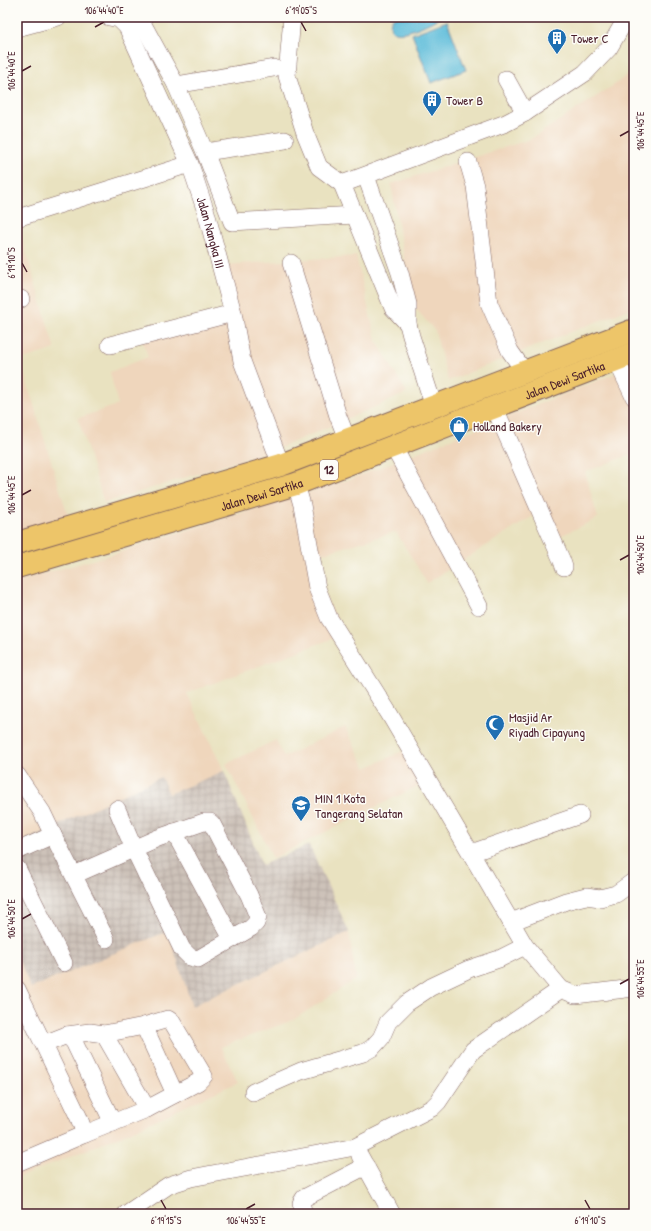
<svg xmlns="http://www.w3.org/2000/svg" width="651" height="1231" viewBox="0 0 651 1231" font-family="'Patrick Hand',sans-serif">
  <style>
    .built { fill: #efd6bc }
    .industrial { fill: url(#industrial-grid) }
    .water { fill: #5abbd9; stroke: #526d82 }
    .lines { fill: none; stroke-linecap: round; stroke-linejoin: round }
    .minor-casing { stroke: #82635f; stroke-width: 18 }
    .highway-casing { stroke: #82635f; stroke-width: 24 }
    .minor { stroke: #fff; stroke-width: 17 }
    .highway { stroke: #edc569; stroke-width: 22 }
    .ticks { fill: none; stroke: #4a1f2b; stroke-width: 1.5 }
    .labels { text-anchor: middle; stroke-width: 3; stroke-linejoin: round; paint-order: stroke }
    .shield { fill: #fdfcf7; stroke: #806168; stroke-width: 1 }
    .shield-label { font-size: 12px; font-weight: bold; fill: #4a1f2b }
    .poi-label { font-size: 13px; fill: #4a1f2b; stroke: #fdfcf7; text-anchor: start }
    .street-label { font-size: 13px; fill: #4a1f2b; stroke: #fdfcf7 }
    .neatline { fill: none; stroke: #4a1f2b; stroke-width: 1.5 }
    .ticks-label { font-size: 10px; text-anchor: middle; fill: #4a1f2b }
  </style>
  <defs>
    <pattern id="industrial-grid" width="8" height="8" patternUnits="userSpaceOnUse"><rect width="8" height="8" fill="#cdc2b9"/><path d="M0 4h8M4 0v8" fill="none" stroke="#b2a69f"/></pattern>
  </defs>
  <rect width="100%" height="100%" fill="#fdfcf7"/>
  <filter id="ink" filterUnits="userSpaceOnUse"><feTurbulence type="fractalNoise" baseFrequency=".025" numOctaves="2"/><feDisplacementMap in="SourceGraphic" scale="8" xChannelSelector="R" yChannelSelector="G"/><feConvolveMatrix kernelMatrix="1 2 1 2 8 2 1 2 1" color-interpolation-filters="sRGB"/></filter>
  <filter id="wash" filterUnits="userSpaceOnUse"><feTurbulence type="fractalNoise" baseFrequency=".012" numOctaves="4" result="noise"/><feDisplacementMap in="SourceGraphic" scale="16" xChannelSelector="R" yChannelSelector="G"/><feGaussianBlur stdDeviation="0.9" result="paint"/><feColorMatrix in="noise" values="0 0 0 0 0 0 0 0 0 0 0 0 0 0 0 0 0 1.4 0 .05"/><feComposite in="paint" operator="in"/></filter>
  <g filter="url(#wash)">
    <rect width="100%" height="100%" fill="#e9e2c0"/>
    <!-- built -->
    <g class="built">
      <path d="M634 69V307L448 381 435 331 412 304 391 184 531 139 617 83Z"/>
      <path d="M17 232H20L55 349 20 360 68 516 17 531Z"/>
      <path d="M356 256 376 340 407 393 277 449 104 503 78 418 118 405 110 372 148 357 141 337 235 315 224 265Z"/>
      <path d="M634 366V453L585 472 598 518 560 536 546 508 427 583 396 532 320 554 317 582 345 634 187 693 224 771 262 865 309 845 349 932 356 979 293 1020 221 1047 238 1082 123 1135 17 1178V581L118 553 145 543 351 479Z"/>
      <path d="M345 727 366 768 403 751 420 785 273 858 226 764 276 740 284 757Z"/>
    </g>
    <!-- industrial -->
    <path class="industrial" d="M224 771 262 865 309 845 349 932 192 1006 168 931 31 988 17 956V844L161 777 169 794Z"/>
    <!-- water -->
    <g class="water">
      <path d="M394 17H441C432 22 398 40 391 29 389 24 391 20 394 17Z"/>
      <path d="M447 21 466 70 431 83 412 34Z"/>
    </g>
  </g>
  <g filter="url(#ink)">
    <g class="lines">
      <!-- minor casing -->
      <g class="minor-casing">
        <g id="minor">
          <path id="s1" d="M109 17 119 19 127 27 190 164 206 212 233 313 242 361 281 465"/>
          <path d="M139 17 176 85 205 152 232 222 355 215"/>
          <path d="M292 17 287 76 305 133 319 167 342 184 393 308 408 324"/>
          <path d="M17 28 58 17"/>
          <path d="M506 79 525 113"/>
          <path d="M176 85 274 68"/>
          <path d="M205 152 285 140"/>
          <path d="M468 162 475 186 489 303 510 351 524 371"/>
          <path d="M366 176 400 273 408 304V324L411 336 434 407"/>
          <path d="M342 184 506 123 525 113 585 73 609 48 623 24 626 17"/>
          <path d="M17 218 190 164"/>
          <path d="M291 263 338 416 347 439"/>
          <path d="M17 301 21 299"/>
          <path d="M110 345 233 313"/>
          <path d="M616 359 634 397"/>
          <path d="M494 406 562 561 564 567"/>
          <path d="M393 446 479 606"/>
          <path d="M296 484 302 505 317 588 329 618 390 715 525 946 561 989 575 995 634 988"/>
          <path d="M17 775 42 812 53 835 17 851"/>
          <path d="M174 832 232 939"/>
          <path d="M53 835 106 939"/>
          <path d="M471 853 580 815"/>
          <path d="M17 868 64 963"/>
          <path d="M74 875 158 838 204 822H210L212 824 249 895 258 917 256 923 251 928 198 959 190 957 182 949 134 849 117 809"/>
          <path d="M511 922 566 901 586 896 600 898 616 894 634 881"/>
          <path d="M17 989 79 1118 85 1134 17 1163"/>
          <path d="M144 1026 175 1094"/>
          <path d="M104 1034 147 1109"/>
          <path d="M67 1035 90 1032 104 1034 144 1026 168 1019 172 1022 204 1076 198 1082 147 1109 85 1134"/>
          <path d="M44 1044 67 1035 74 1042 113 1123"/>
          <path d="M253 1092 301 1071 363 1053 372 1048 381 1038 388 1022 407 1003 431 987 469 969 499 959 525 946"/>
          <path d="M360 1156 392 1214"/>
          <path d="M126 1214 169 1185 191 1178 355 1147 432 1108 438 1102 473 1050 561 989"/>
          <path d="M304 1214 301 1203 304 1198 366 1166"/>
        </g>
      </g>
      <!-- highway casing -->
      <g class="highway-casing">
        <g id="highway">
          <path d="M17 543 281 465 634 330"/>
          <path id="s2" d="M17 567 296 484 634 353"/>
        </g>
      </g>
      <!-- minor -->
      <use href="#minor" class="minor"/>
      <!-- highway -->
      <use href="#highway" class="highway"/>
    </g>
  </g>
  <!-- ticks -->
  <path class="ticks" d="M301 22 306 31M95 27 104 22M22 71 31 66M620 136 629 131M22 263 27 272M22 495 31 490M620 560 629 555M22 919 31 914M620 984 629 979M161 1200 166 1209M585 1200 590 1209M246 1209 255 1204"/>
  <!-- icons -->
  <defs>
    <g id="building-pin" transform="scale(1)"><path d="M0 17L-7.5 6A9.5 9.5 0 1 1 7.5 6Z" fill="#1f6fb2" stroke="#fdfcf7"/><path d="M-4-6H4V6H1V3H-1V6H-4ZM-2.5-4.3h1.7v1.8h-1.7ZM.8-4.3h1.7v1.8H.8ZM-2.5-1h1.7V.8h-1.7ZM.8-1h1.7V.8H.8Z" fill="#fff"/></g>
    <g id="shop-pin" transform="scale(1)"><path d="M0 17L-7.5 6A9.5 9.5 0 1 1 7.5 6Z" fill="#1f6fb2" stroke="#fdfcf7"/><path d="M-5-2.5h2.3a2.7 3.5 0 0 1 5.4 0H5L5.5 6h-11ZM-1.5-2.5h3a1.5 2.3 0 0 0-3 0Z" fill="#fff"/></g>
    <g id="mosque-pin" transform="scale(1)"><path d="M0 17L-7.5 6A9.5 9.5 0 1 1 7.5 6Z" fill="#1f6fb2" stroke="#fdfcf7"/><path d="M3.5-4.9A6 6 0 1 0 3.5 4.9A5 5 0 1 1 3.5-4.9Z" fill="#fff"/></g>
    <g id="school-pin" transform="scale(1)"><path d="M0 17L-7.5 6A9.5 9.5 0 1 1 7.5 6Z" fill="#1f6fb2" stroke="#fdfcf7"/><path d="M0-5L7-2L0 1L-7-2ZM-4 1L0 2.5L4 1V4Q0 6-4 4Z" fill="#fff"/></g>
  </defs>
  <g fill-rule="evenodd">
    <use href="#building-pin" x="557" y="38"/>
    <use href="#building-pin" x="432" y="100"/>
    <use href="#shop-pin" x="459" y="426"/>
    <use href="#mosque-pin" x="495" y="724"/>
    <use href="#school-pin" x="301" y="805"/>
  </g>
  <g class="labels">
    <!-- shield labels -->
    <rect class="shield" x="320" y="460" width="18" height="20" rx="3"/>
    <g class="shield-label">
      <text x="329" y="474">12</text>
    </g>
    <!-- poi labels -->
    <g class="poi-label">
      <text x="571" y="43">Tower C</text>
      <text x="446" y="105">Tower B</text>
      <text x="473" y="431">Holland Bakery</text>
      <text x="509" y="722">Masjid Ar<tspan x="509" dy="15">Riyadh Cipayung</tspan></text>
      <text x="315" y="803">MIN 1 Kota<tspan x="315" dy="15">Tangerang Selatan</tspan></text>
    </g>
    <!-- street labels -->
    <g class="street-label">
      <text dy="5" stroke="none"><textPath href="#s1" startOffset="244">Jalan Nangka III</textPath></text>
      <text dy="5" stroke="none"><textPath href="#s2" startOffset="579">Jalan Dewi Sartika</textPath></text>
      <text dy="5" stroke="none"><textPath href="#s2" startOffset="255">Jalan Dewi Sartika</textPath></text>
    </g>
  </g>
  <!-- margin -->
  <rect width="651" height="1231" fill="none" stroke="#fdfcf7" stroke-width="44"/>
  <rect x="22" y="22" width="607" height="1187" class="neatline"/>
  <g class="ticks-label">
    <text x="104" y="14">106°44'40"E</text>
    <text x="301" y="14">6°19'05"S</text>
    <text transform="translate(11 71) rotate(-90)" y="4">106°44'40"E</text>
    <text transform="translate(640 131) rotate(-90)" y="4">106°44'45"E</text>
    <text transform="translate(11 263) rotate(-90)" y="4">6°19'10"S</text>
    <text transform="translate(11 495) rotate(-90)" y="4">106°44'45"E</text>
    <text transform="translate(640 555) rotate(-90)" y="4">106°44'50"E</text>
    <text transform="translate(11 919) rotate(-90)" y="4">106°44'50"E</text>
    <text transform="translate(640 979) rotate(-90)" y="4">106°44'55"E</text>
    <text x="166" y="1224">6°19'15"S</text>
    <text x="246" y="1224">106°44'55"E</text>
    <text x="590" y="1224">6°19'10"S</text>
  </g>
</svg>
